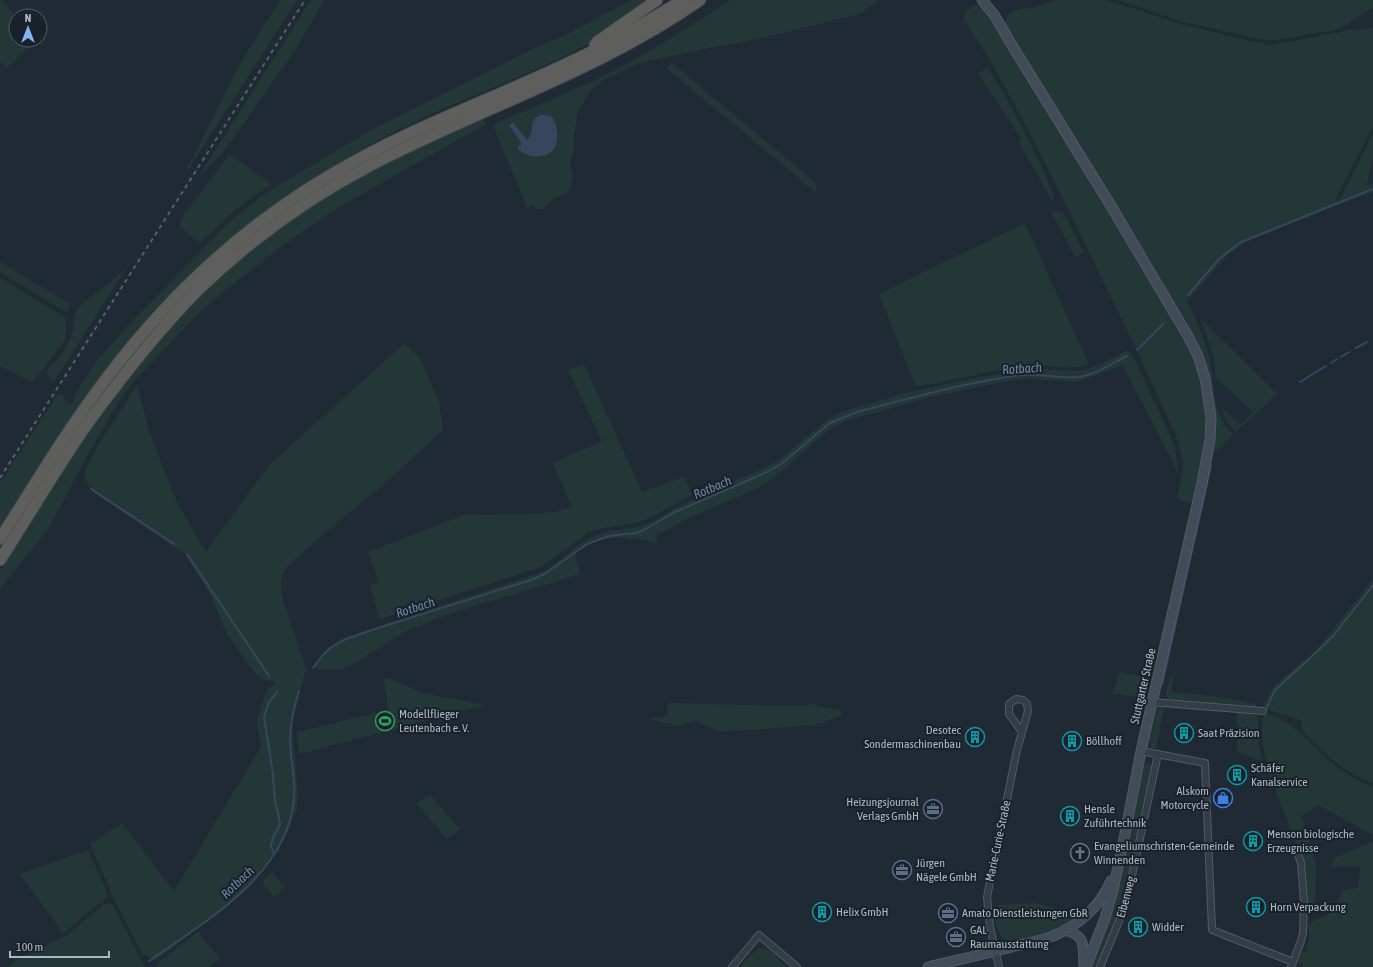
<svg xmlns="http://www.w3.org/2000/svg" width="1373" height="967" viewBox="0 0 1373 967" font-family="'Asap Condensed',sans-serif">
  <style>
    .green { fill: #233737; fill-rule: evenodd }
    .water { fill: #35475c }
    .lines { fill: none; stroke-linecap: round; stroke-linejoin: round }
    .stream { stroke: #35475c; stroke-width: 2 }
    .minor-casing { stroke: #515a64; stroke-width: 8 }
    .secondary-casing { stroke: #515a64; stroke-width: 11 }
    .trunk-casing { stroke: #3e4750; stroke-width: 13 }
    .minor { stroke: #343c46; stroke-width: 6 }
    .secondary { stroke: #424c59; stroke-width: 9 }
    .trunk { stroke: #5e5e5c; stroke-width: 11 }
    .rail { stroke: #56606d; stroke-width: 2; stroke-dasharray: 4 4; stroke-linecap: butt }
    .labels { text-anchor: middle; stroke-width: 4; stroke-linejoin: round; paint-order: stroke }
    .street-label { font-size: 12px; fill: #aeb7c3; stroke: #19212a }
    .poi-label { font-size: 12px; fill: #aeb7c3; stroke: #19212a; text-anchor: start }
    .water-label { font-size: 13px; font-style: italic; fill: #7089a6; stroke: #19212a }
  </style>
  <rect width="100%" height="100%" fill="#202a35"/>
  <!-- green -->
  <g class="green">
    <path d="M0 0H2L16 17V40H36L7 68 0 62Z"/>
    <path d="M280 0H297L181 181 241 62Z"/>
    <path d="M311 0H324L298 46 226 149 198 177Z"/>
    <path d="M632 0H652C631 15 611 32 588 44 525 78 456 100 392 133 301 180 217 240 150 317 92 381 47 455 0 527V483L58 394 61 393 68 403 72 404 76 393 98 359 128 326 225 226 262 196 284 182 369 131 535 48 565 35Z"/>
    <path d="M730 0H879L862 13 758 39 713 47 640 63 605 79 591 90 578 111 574 136V151L570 162 573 178 571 187 566 193 553 199 543 209H536L533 205 527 208 493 125C533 107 574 91 613 71 653 50 692 26 730 0ZM540 115H547L555 121C559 138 558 150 541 157L521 144H522L509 125 513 122 527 140C536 131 527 122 540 115Z"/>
    <path d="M1057 0H1106L1184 25 1268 45 1276 44 1340 32C1350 28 1362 31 1373 27V126L1335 201 1340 199 1373 133V161L1369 171 1367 185 1373 183V192L1348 201 1248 241 1230 253 1187 301C1197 320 1205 340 1210 361 1214 378 1213 397 1219 413 1221 421 1227 428 1232 434L1231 438 1217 451 1213 450V448C1214 430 1214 412 1213 395 1213 377 1203 355 1196 338L1005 23 1007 16 1014 10 1032 8Z"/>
    <path d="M1118 0H1373V7L1339 29 1278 40H1266L1183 22Z"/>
    <path d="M975 5C985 5 990 17 996 25L1113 218 1182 336C1188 349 1195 362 1199 376 1212 418 1202 460 1193 502 1186 503 1182 502 1177 497L1182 473 1183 462 1177 438 1139 355 1071 215 1038 149 991 61 964 20C963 12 969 9 975 5Z"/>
    <path d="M672 63 815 182 817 188 815 192 666 68Z"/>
    <path d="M987 67C1013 106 1034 148 1052 191L1054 200 1053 203 1018 141 1021 138 978 74Z"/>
    <path d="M480 120 488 123 390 178 333 211 282 246 223 292 195 317 132 383 117 404 90 451 47 531 3 585 0 590V571L61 474 110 402 152 347 207 289 254 248 297 216 337 190 384 164Z"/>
    <path d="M230 154 271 184 239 207 199 243 180 226 182 217Z"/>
    <path d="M1051 211 1060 212 1065 215 1084 253 1075 257Z"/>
    <path d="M1025 223 1089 365C1073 370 1054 366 1038 365 1031 365 1025 366 1019 366L916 387 879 294Z"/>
    <path d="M0 262 70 304 67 313 0 272Z"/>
    <path d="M126 269 53 383 48 376 47 370C57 359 68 348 72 334 76 322 71 318 79 307Z"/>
    <path d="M0 278 66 318 65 340 33 382 0 366Z"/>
    <path d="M1201 319 1277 394 1236 432 1226 421 1221 407 1240 425 1253 412 1216 378 1214 359Z"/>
    <path d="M405 343 419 357 439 401 443 430 382 486 334 525 290 564 284 571 281 581 282 596 306 669 293 719V733L298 795 297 808 291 825 279 850 256 880 238 897 156 960 145 955 143 956 115 901 90 844 122 823 174 891 261 747 257 727 258 716 265 695 269 688 276 685 274 681H267L258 676 250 667 227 634 211 596 185 554 90 490 91 487 85 481V470L98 445 124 406 137 384 149 431 177 503 206 552 269 465Z"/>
    <path d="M1126 351 1131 353 1133 356 1175 446 1178 473 1123 365 1088 378 1075 382 1028 379 1013 380 926 398 843 422 827 431 775 477 758 488 689 518 657 535V543C623 536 605 533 575 553L580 574 452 613 408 630 350 666 340 669H316L314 664 327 649 341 639 543 572 572 551V549L589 538 609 531 633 528 652 522 677 507 694 499 773 464 826 421 841 412 902 394 955 382 1024 369 1082 371 1107 361Z"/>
    <path d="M584 364 642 492 684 477 692 495 648 519 632 524 608 527 589 532 541 567 380 619 370 586 379 582 368 552 464 515 533 514 554 512 572 507 553 463 602 441 568 370Z"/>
    <path d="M1373 579V783C1346 775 1323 751 1302 731L1301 720 1265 709 1264 703 1275 685 1317 649Z"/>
    <path d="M1120 672 1150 678 1144 697 1112 694Z"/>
    <path d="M1170 677H1174L1171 692 1212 696 1257 704 1255 708 1173 701 1169 699 1165 696Z"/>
    <path d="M388 678 423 693 486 705 299 754 297 732 388 710 384 679Z"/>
    <path d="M667 703 797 706 811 704 841 711 842 715 822 723 813 725 722 732 694 721 678 726 649 719 668 715Z"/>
    <path d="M1159 704 1256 713 1258 721V740L1262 761 1237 752V713L1164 708 1156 749 1151 748 1150 740Z"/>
    <path d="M1267 714C1292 720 1308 741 1326 758 1340 770 1355 780 1373 787V835L1318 805 1301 816 1310 843 1302 845H1297C1285 811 1254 750 1264 715Z"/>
    <path d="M1146 763 1151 764 1152 766 1125 890 1113 928 1096 967H1089L1121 867 1144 766Z"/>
    <path d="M430 795 460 829 447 839 416 803Z"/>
    <path d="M1373 842V967H1302L1303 964 1297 961 1301 952 1306 951 1309 937V923L1329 914 1344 890 1358 888 1360 867H1330L1336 857Z"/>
    <path d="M1312 847 1316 864 1315 909 1313 913H1308L1306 909V870L1301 849Z"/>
    <path d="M88 850 106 889 107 897 63 933 20 874Z"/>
    <path d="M272 872 285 888 274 897 262 883Z"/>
    <path d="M107 903 113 905 145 967H8L20 958 68 935 104 904Z"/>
    <path d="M1033 903 1059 909 1087 912 1055 932 1014 943 1006 942 1002 938 997 929 993 910 998 908 999 905Z"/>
    <path d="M198 932 220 959 208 967H157L160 961Z"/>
    <path d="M760 948C768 949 773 952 778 957L777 958 787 967H740L751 954Z"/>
  </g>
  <!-- water -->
  <path class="water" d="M540 115C544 115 549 115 552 117 558 123 558 138 556 145 550 160 529 159 518 149V146L522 144 509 125 513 122 527 140C536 131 527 121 540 115Z"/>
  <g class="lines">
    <!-- stream -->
    <g class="stream">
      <path d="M1188 295 1219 259 1241 242 1373 189"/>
      <path d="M1356 348 1367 342"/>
      <path d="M1137 350 1164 323"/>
      <path d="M1341 357 1349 352"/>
      <path d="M1331 363 1337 359"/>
      <path d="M1300 382 1326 366"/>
      <path d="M91 489 174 544"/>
      <path d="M187 554 269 676"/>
      <path d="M313 668 322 656 330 648 346 639 378 628 534 579 546 573 587 544 609 536 636 533 644 530 673 513 767 472 781 464 830 423 857 412C908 399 960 384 1013 376 1035 372 1056 379 1077 377 1094 376 1111 364 1127 356"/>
      <path d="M1162 685 1211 466"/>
      <path d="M1267 707 1275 690 1319 650 1334 635 1373 585"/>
      <path d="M274 854 271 846 272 840 280 824 278 813 275 801 272 767 264 717 269 702 277 692"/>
      <path d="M149 961C206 921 287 875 294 799 296 779 290 759 290 739 290 722 294 707 299 691"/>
    </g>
    <!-- minor casing -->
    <g class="minor-casing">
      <g id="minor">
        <path d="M1152 702 1263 711"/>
        <path d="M1141 751 1205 763 1212 930 1293 962"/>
        <path d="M732 967 759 935 797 967"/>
        <path d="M999 967 990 927 987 897 1017 750 1028 711 1027 704 1023 700 1016 699 1009 704V714L1022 732"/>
        <path d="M1100 967 1126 904 1158 754"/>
        <path d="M1291 967 1301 941 1303 933 1304 902 1301 863 1296 849"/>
      </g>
    </g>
    <!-- secondary casing -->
    <g class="secondary-casing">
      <g id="secondary">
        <path d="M982 0 995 16 1010 42 1108 201 1188 336 1198 356 1205 378 1211 417 1210 440 1202 483 1141 751 1126 829 1113 890 1105 918 1086 967"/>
        <path d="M1065 930C1087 936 1083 947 1084 966"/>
        <path d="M928 967C957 960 986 954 1015 946 1027 943 1041 941 1053 936 1079 926 1100 906 1111 881"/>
      </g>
    </g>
    <!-- trunk casing -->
    <g class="trunk-casing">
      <g id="trunk">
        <path d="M595 45 597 42 657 0"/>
        <path d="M0 539C35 484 69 427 109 375 176 287 260 212 357 160 432 119 513 91 589 53 621 37 652 19 683 0"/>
        <path d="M0 560C30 514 58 465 90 420 123 375 159 329 199 289 250 240 308 198 371 165 480 108 599 71 700 0"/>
      </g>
    </g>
    <!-- minor -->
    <use href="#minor" class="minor"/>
    <!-- secondary -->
    <use href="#secondary" class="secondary"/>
    <!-- trunk -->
    <use href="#trunk" class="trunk"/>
    <!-- rail -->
    <path class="rail" d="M0 478 305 0"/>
  </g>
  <!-- icons -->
  <defs>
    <g id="stadium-ring" transform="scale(1)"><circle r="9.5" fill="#19212a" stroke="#2e9e5b" stroke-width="1.5"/><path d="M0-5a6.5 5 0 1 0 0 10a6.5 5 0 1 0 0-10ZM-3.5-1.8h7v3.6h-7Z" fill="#2e9e5b"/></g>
    <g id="building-ring" transform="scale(1)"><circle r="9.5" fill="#19212a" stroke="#0f9aa8" stroke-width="1.5"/><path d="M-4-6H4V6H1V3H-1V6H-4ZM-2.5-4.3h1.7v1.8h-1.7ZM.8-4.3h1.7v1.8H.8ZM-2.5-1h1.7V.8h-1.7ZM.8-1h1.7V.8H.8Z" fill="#0f9aa8"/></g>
    <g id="shop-ring" transform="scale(1)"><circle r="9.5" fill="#19212a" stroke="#3f7fe0" stroke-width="1.5"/><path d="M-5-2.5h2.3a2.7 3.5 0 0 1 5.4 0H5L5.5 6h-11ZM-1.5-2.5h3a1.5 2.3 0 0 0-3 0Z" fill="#3f7fe0"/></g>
    <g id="office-ring" transform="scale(1)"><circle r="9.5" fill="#19212a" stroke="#5c6f8a" stroke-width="1.5"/><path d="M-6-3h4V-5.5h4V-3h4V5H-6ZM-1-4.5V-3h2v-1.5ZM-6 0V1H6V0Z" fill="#5c6f8a"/></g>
    <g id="church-ring" transform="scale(1)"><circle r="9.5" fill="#19212a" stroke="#6b7280" stroke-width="1.5"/><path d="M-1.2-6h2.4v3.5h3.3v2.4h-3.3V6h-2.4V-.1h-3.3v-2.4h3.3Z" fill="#6b7280"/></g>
  </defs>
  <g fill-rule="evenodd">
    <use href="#stadium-ring" x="385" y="721"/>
    <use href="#building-ring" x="1184" y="733"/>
    <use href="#building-ring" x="975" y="737"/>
    <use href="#building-ring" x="1072" y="741"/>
    <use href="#building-ring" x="1237" y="775"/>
    <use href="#shop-ring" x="1223" y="798"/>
    <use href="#office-ring" x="933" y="809"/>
    <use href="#building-ring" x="1070" y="816"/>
    <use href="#building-ring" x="1253" y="841"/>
    <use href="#church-ring" x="1080" y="853"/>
    <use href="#office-ring" x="902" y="870"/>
    <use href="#building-ring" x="1256" y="907"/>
    <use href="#building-ring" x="822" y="912"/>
    <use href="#office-ring" x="948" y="913"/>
    <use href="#building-ring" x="1138" y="927"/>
    <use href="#office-ring" x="956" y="937"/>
  </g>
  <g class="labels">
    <!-- street labels -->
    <g class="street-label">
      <text transform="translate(1143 686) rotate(-77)" y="4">Stuttgarter Straße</text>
      <text transform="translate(998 841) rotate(-78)" y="4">Marie-Curie-Straße</text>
      <text transform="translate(1126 897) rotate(-75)" y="4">Eibenweg</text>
    </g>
    <!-- poi labels -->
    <g class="poi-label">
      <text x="399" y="718">Modellflieger<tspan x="399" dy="14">Leutenbach e. V.</tspan></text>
      <text x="961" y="734" text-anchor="end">Desotec<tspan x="961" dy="14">Sondermaschinenbau</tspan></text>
      <text x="1198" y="737">Saat Präzision</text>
      <text x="1086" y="745">Böllhoff</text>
      <text x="1251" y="772">Schäfer<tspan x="1251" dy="14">Kanalservice</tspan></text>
      <text x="1209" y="795" text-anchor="end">Alskom<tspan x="1209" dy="14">Motorcycle</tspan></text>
      <text x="919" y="806" text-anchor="end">Heizungsjournal<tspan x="919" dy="14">Verlags GmbH</tspan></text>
      <text x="1084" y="813">Hensle<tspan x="1084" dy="14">Zuführtechnik</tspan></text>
      <text x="1267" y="838">Menson biologische<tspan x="1267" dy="14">Erzeugnisse</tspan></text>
      <text x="1094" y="850">Evangeliumschristen-Gemeinde<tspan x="1094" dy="14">Winnenden</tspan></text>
      <text x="916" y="867">Jürgen<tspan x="916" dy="14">Nägele GmbH</tspan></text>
      <text x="1270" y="911">Horn Verpackung</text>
      <text x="836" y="916">Helix GmbH</text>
      <text x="962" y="917">Amato Dienstleistungen GbR</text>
      <text x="1152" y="931">Widder</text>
      <text x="970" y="934">GAL<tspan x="970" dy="14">Raumausstattung</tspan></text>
    </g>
    <!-- water labels -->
    <g class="water-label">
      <text transform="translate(1022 368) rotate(-4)" y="5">Rotbach</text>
      <text transform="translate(712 487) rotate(-23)" y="5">Rotbach</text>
      <text transform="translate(415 607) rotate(-18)" y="5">Rotbach</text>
      <text transform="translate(237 882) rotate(-44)" y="5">Rotbach</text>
    </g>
  </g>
  <!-- north arrow -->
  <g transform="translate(28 28)"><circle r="19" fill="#19212a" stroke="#555d67"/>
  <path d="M0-3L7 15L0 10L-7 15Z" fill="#83b4f2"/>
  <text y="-6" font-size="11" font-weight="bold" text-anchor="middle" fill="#aeb7c3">N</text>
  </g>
  <!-- scale -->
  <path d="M10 951v6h99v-6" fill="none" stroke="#aeb7c3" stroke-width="2"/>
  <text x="16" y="951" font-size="12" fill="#aeb7c3" stroke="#19212a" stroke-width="3" paint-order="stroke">100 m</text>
</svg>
